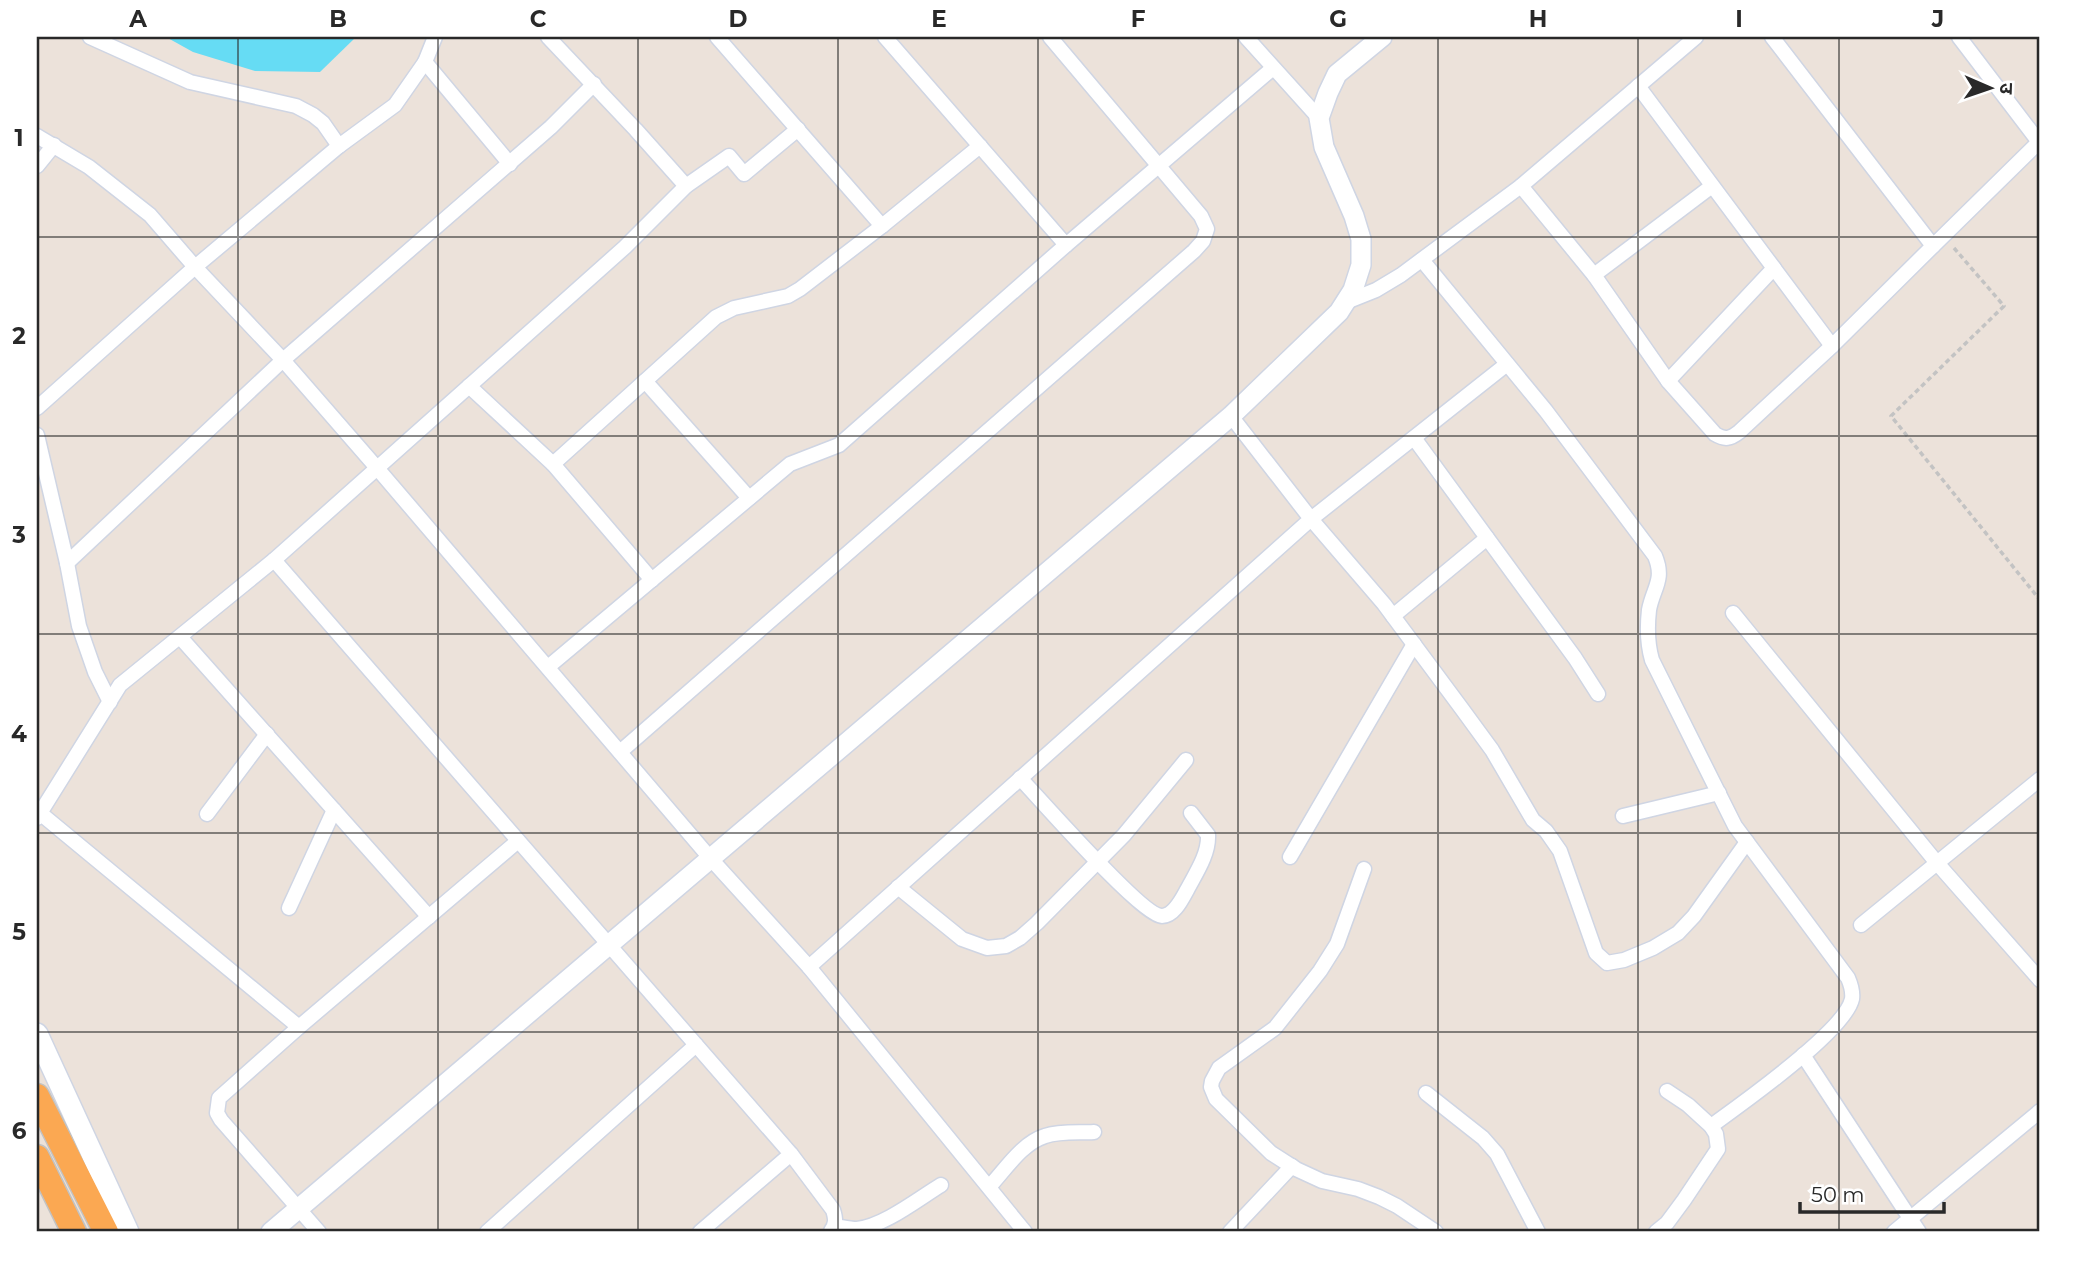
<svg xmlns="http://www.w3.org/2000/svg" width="2077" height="1269" viewBox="0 0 2077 1269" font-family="Montserrat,'Noto Sans Devanagari',sans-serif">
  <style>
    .water { fill: #66dcf4 }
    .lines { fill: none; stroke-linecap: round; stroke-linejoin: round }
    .minor-casing { stroke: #cfd5e3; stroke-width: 17 }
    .tertiary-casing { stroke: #cfd5e3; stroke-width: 22 }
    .secondary-casing { stroke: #cfd5e3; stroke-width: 24 }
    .trunk-casing { stroke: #c3c3c3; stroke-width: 27 }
    .path { stroke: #c3c3c3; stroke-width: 3.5; stroke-dasharray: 5 3.5; stroke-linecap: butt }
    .minor { stroke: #fff; stroke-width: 14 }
    .tertiary { stroke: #fff; stroke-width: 19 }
    .secondary { stroke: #fff; stroke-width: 21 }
    .trunk { stroke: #fba852; stroke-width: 24 }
    .grid { fill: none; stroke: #292929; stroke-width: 2; stroke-opacity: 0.55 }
    .neatline { fill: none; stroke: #292929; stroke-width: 2.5 }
    .grid-label { font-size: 23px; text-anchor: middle; font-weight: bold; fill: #292929 }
  </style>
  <rect width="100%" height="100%" fill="#ece2da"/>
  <!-- water -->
  <path class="water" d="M166 37H356L320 72 255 71 193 52Z"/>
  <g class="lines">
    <!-- minor casing -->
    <g class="minor-casing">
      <g id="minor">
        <path d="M90 37 190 82 296 106 313 115 323 123 339 146"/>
        <path d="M548 37 636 130 686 186"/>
        <path d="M717 37 882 226"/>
        <path d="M885 37 1066 245"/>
        <path d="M1246 37 1319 118"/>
        <path d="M1696 37 1521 186 1594 275 1668 381 1715 434C1725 440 1730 439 1739 432L1832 346"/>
        <path d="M1959 37 2039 142"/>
        <path d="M425 62 510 164"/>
        <path d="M1638 86 1832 346 1933 246 1772 37"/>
        <path d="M37 136 89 167 150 215 195 267 283 360 377 468 711 859 809 967 1025 1232"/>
        <path d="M37 166 54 145"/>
        <path d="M1933 246 2040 141"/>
        <path d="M1422 260 1546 411 1655 556C1665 580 1653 588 1649 610 1647 628 1647 643 1652 660L1735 826 1848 978C1851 985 1853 992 1852 999 1845 1031 1740 1105 1711 1126"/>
        <path d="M1594 275 1712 186"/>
        <path d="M1346 302 1376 290 1401 275 1521 186"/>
        <path d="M1507 364 1311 519 1384 604 1462 709 1492 750 1533 820 1546 831 1560 851 1596 953 1607 963 1624 960 1653 948 1678 933 1694 916 1747 842"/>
        <path d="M645 381 749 498"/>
        <path d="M1668 381 1774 268"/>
        <path d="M469 386 553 464 652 580"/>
        <path d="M37 408 195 267 339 146 395 105 425 62 435 37"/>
        <path d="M37 435 67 563 79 626 95 672 110 702"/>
        <path d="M1414 438 1575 658 1598 694"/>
        <path d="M553 464 716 317 734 308 788 296 800 289 882 226 980 146"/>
        <path d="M274 560 791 1154 700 1232"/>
        <path d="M67 563 283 360 551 127 594 84"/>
        <path d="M1733 613 1937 863 2040 980"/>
        <path d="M1393 616 1487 538"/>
        <path d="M180 637 429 917"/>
        <path d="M548 667 790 464 839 445 1066 245 1273 68"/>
        <path d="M620 752 1194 251 1203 241 1207 229 1201 216 1050 37"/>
        <path d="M1020 778C1040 799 1142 916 1162 916 1174 916 1182 899 1187 890 1196 873 1209 854 1208 835L1191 813"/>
        <path d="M40 813 299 1027"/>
        <path d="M207 814 267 734"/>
        <path d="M1623 816 1719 793"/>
        <path d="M37 818 120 685 274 560 625 247 686 186 729 156 744 174 798 129"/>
        <path d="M1290 857 1414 644"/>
        <path d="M1364 869 1337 944 1320 971 1275 1028 1219 1068 1212 1081 1211 1087 1216 1099 1271 1153 1296 1169 1322 1181 1358 1189 1379 1197 1397 1206 1436 1232"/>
        <path d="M898 887 962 939 987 948 1006 946 1020 938 1037 923 1124 835 1186 760"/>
        <path d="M289 908 334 810"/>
        <path d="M1861 925 2040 779"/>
        <path d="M809 967 1311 519 1231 416"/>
        <path d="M1803 1055 1919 1232"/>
        <path d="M1426 1093 1483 1138 1497 1154 1538 1232"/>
        <path d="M791 1154 833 1210C836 1219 836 1224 831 1231"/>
        <path d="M989 1187C1005 1170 1022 1143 1045 1136 1060 1131 1079 1133 1094 1132"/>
        <path d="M835 1226C842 1227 849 1229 857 1229 884 1226 918 1199 941 1185"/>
        <path d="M319 1232 221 1120 217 1113 219 1098 299 1027 518 841"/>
        <path d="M487 1232 696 1045"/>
        <path d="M1230 1232 1292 1166"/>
        <path d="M1656 1232 1667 1223 1684 1200 1718 1149 1716 1134 1711 1126 1688 1105 1667 1091"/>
        <path d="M1894 1232 2040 1111"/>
      </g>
    </g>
    <!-- tertiary casing -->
    <g class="tertiary-casing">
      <path id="tertiary" d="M271 1232 1231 416 1339 312 1353 290 1361 265V239L1354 216 1324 147 1319 118 1328 93 1337 74 1382 37"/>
    </g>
    <!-- secondary casing -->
    <g class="secondary-casing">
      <path id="secondary" d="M37 1034 128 1232"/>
    </g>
    <!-- trunk casing -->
    <g class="trunk-casing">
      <g id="trunk">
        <path d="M37 1096 106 1232"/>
        <path d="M37 1157 74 1232"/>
      </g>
    </g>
    <!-- path -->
    <path class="path" d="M1954 248 2004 306 1891 416 2040 600"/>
    <!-- minor -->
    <use href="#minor" class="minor"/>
    <!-- tertiary -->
    <use href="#tertiary" class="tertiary"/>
    <!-- secondary -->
    <use href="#secondary" class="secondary"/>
    <!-- trunk -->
    <use href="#trunk" class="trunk"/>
  </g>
  <!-- grid -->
  <path class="grid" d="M238 37V1232M438 37V1232M638 37V1232M838 37V1232M1038 37V1232M1238 37V1232M1438 37V1232M1638 37V1232M1839 37V1232M37 237H2040M37 436H2040M37 634H2040M37 833H2040M37 1032H2040"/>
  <!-- border -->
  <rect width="2077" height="1269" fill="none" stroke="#ffffff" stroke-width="77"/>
  <!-- north arrow -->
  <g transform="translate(1990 88) rotate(92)" stroke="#ffffff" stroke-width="5" paint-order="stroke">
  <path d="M0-5L12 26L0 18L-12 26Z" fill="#292929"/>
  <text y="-10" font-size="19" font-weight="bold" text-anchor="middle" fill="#292929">उ</text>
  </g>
  <!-- scale -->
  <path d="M1800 1202v10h144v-10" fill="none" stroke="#292929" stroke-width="3.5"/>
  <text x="1811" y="1202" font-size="21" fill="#292929" stroke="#ffffff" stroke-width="5" paint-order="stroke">50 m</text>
  <rect x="38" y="38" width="2000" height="1192" class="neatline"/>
  <g class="grid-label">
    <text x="138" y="27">A</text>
    <text x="338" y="27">B</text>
    <text x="538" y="27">C</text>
    <text x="738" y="27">D</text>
    <text x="939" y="27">E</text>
    <text x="1138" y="27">F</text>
    <text x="1338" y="27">G</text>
    <text x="1538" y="27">H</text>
    <text x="1739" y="27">I</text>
    <text x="1938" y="27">J</text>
    <text x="19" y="146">1</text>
    <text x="19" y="344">2</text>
    <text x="19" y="543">3</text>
    <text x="19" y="742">4</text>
    <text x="19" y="940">5</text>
    <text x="19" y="1139">6</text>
  </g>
</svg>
